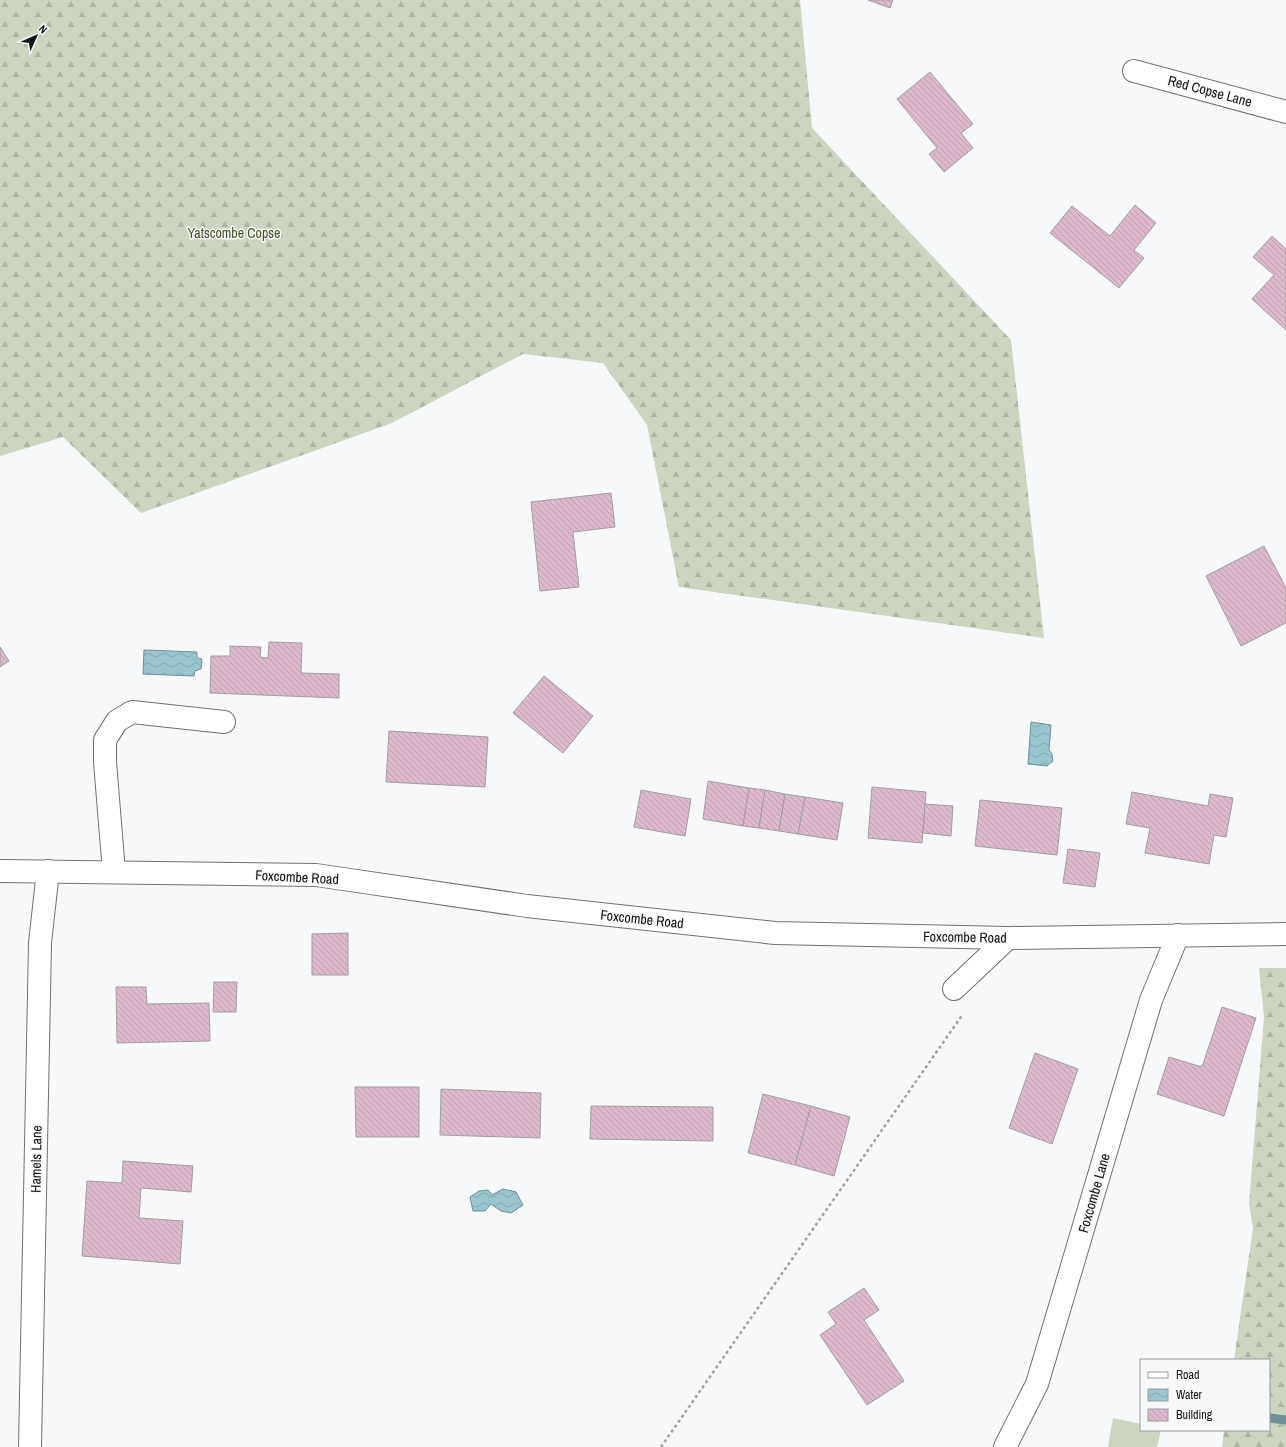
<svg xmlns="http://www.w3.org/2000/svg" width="1286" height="1447" viewBox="0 0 1286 1447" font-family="'Archivo Narrow',sans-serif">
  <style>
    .forest { fill: url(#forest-firs) }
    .pitch { fill: #cbd5c0 }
    .water { fill: url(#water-waves); stroke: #718f96 }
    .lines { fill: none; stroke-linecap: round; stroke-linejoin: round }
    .stream { stroke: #718f96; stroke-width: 9 }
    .building { fill: url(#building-back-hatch); stroke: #a19fa0 }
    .minor-casing { stroke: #707173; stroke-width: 24 }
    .path { stroke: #a0a1a2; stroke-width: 2.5; stroke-dasharray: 3 3; stroke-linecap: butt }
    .minor { stroke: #fff; stroke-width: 22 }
    .labels { text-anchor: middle; stroke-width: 3; stroke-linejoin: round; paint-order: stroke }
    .street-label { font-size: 14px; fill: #111212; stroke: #f6f8fa }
    .park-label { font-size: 14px; fill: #3d5221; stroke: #f6f8fa }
  </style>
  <defs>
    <pattern id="forest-firs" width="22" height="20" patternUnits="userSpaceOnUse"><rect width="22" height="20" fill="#cbd5c0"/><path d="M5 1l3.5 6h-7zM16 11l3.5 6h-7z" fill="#adb6a4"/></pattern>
    <pattern id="water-waves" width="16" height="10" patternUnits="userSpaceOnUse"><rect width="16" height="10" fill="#9ac5cf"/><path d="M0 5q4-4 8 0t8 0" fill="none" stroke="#84a8b1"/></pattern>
    <pattern id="building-back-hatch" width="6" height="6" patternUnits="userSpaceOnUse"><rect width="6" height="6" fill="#dcb9cd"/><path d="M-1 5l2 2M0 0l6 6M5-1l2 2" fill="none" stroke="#bc9eaf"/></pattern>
  </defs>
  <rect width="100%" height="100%" fill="#f6f8fa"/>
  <!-- forest -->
  <g class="forest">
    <path d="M0 0H800L812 128 1011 340 1044 638 679 587 647 425 603 363 523 354 392 423 141 513 63 437 0 456Z"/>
    <path d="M1259 968H1286V1447H1222L1224 1430H1269V1360H1234L1253 1228 1249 1204 1264 1017Z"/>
  </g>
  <!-- pitch -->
  <path class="pitch" d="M1113 1418 1141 1424V1430H1161L1157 1447H1108Z"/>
  <!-- water -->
  <g class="water">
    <path d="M144 650 197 652V658L202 659 201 669 195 671 194 676 143 674Z"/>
    <path d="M1031 722 1051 725 1049 750 1052 754 1053 761 1047 766 1028 764Z"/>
    <path d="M503 1189 516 1192 523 1205 511 1213 501 1211 491 1204 485 1211H473L470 1197 479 1191 488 1190 492 1195Z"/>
  </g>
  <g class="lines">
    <!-- stream -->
    <path class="stream" d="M1269 1418 1286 1420"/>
  </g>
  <!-- building -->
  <g class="building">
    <path d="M868 0H893L890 8Z"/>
    <path d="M930 72 973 124 961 133 973 148 944 172 929 154 937 148 897 99Z"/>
    <path d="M1135 205 1156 223 1134 250 1144 258 1119 288 1050 233 1072 206 1110 236Z"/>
    <path d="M1272 236 1286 249V330L1252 299 1274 275 1253 257Z"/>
    <path d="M611 493 615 527 573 532 579 587 540 591 531 502Z"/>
    <path d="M1264 546 1286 588V623L1241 646 1206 576Z"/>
    <path d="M269 642 302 643 301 673 339 674V698L210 693 211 656H230V646L261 647 260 657 268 658Z"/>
    <path d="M0 647 9 661 0 667Z"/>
    <path d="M544 676 593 716 563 753 513 713Z"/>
    <path d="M389 731 488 737 485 787 386 782Z"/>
    <path d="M708 781 749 788 743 826 703 819Z"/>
    <path d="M872 787 926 792 922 843 868 838Z"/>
    <path d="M749 788 765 790 759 828 743 826Z"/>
    <path d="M641 790 691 799 685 836 634 827Z"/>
    <path d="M765 790 785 794 779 831 759 828Z"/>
    <path d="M1132 792 1208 806 1210 794 1233 798 1226 837 1214 835 1209 864 1145 853 1150 828 1126 824Z"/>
    <path d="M785 794 805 797 798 834 779 831Z"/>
    <path d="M805 797 843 803 837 840 798 834Z"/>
    <path d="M980 800 1062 808 1057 855 975 846Z"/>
    <path d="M925 804 953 806 951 836 923 833Z"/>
    <path d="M1068 849 1100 853 1095 887 1063 883Z"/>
    <path d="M348 933V975H312V934Z"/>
    <path d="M214 982H237L236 1012H213Z"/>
    <path d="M116 987H146L147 1004 209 1003 210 1041 117 1043Z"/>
    <path d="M1222 1007 1256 1018 1224 1116 1157 1094 1169 1057 1202 1067Z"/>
    <path d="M1035 1053 1078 1069 1052 1144 1009 1128Z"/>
    <path d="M355 1087H419V1137H356Z"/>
    <path d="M441 1089 541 1093 540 1138 440 1135Z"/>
    <path d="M763 1094 811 1106 795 1165 748 1153Z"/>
    <path d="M591 1106 713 1107V1141L590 1139Z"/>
    <path d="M811 1106 850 1117 834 1176 795 1165Z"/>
    <path d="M123 1161 193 1166 191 1192 141 1188 139 1218 183 1221 180 1264 82 1256 87 1181 122 1183Z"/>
    <path d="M864 1288 879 1310 864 1320 904 1381 867 1405 820 1335 836 1324 828 1312Z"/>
  </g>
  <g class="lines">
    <!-- minor casing -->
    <g class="minor-casing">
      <g id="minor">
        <path d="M1134 71 1286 112"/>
        <path d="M0 871 316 875 527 906 775 933 1008 938 1286 934"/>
        <path d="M114 872 105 762V740L117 721 132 712 224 722"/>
        <path d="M954 989 1008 938"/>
        <path d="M30 1447 40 943 48 871"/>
        <path d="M1005 1447 1037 1384 1151 1000 1178 935"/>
      </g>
    </g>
    <!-- path -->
    <path class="path" d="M661 1447 963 1014"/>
    <!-- minor -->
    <use href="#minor" class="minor"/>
  </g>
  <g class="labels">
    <!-- street labels -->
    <g class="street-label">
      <text transform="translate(1210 91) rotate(15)" y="5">Red Copse Lane</text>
      <text transform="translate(297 877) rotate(3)" y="5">Foxcombe Road</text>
      <text transform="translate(642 919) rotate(6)" y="5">Foxcombe Road</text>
      <text transform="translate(965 937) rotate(1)" y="5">Foxcombe Road</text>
      <text transform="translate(36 1159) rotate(-89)" y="5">Hamels Lane</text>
      <text transform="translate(1094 1193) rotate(-74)" y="5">Foxcombe Lane</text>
    </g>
    <!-- park labels -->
    <g class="park-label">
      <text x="234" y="238">Yatscombe Copse</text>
    </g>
  </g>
  <!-- legend -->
  <rect x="1140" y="1359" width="130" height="72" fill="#f6f8fa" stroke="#9a9c9d"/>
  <rect x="1148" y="1372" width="20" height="6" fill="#ffffff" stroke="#9a9c9d"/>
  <text x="1176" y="1379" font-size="12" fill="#111212">Road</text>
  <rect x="1148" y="1389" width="20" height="12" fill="url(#water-waves)" stroke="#9a9c9d"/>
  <text x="1176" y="1399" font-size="12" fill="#111212">Water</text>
  <rect x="1148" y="1409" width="20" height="12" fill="url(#building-back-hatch)" stroke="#9a9c9d"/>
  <text x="1176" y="1419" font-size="12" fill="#111212">Building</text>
  <!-- north arrow -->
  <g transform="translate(36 36) rotate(45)" stroke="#f6f8fa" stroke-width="3" paint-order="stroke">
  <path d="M0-3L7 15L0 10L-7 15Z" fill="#111212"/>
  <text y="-6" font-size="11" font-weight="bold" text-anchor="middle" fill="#111212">N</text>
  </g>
</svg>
